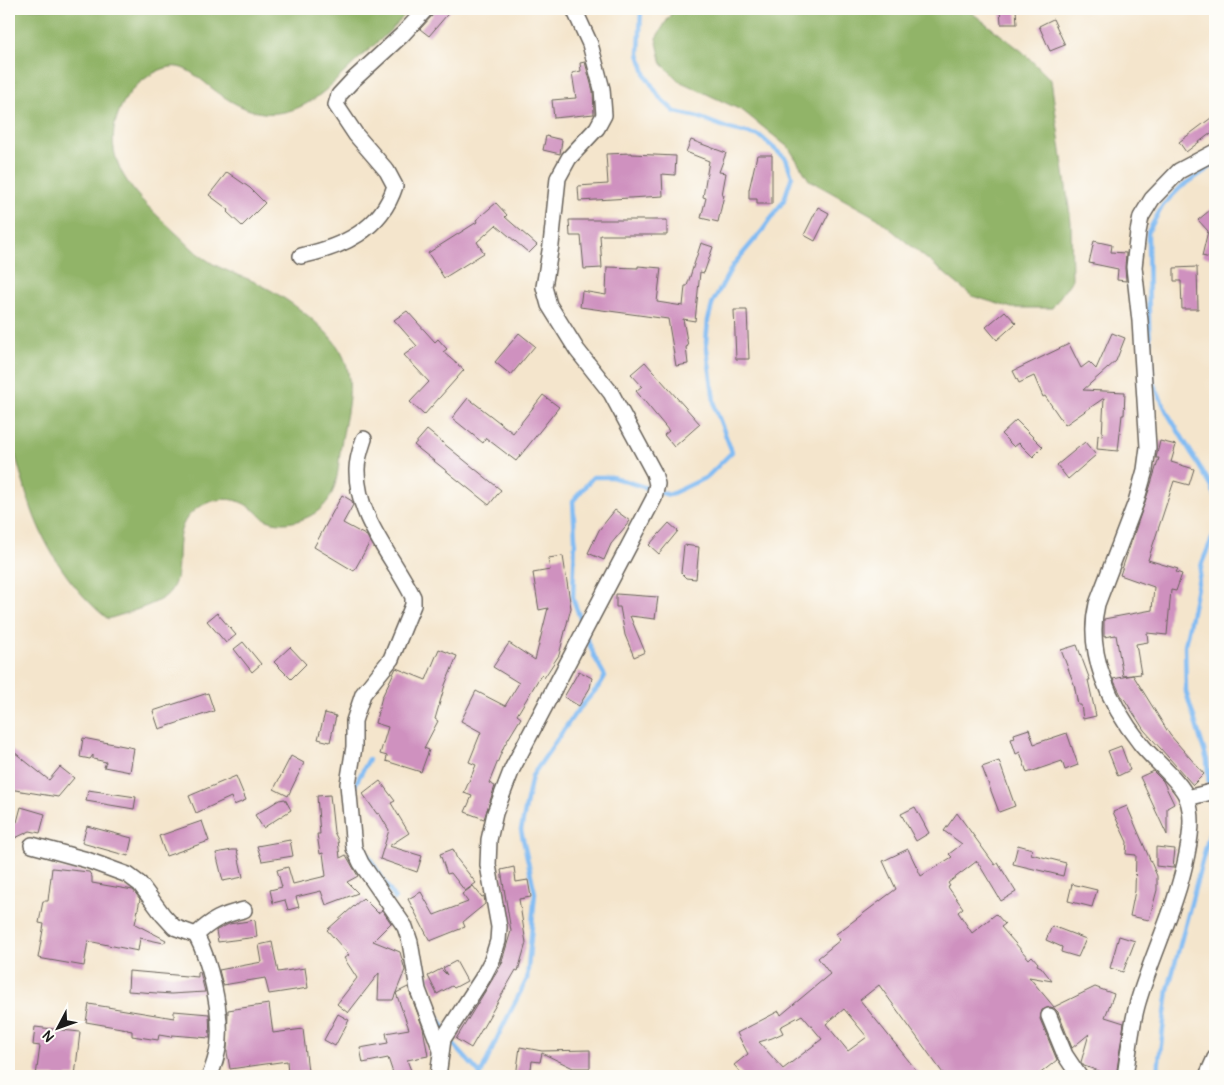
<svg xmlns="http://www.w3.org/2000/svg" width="1224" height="1085" viewBox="0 0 1224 1085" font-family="Pangolin,sans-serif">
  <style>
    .forest { fill: #91b468; stroke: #566842 }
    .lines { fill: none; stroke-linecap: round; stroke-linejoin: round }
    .stream { stroke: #82bcf3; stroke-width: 4.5 }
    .building { fill: #cf91bf; fill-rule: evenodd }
    .minor-casing { stroke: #68625a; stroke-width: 18 }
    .minor { stroke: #fff; stroke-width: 15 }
  </style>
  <rect width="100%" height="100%" fill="#fdfcf7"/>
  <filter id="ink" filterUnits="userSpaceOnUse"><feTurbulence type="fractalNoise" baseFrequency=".02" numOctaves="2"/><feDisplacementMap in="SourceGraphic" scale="10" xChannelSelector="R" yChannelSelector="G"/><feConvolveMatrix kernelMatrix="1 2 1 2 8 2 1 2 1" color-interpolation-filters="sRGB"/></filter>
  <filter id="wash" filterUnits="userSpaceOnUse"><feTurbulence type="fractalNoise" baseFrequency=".0096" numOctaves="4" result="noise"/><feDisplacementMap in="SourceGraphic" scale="20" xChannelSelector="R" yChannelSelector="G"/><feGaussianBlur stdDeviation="1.12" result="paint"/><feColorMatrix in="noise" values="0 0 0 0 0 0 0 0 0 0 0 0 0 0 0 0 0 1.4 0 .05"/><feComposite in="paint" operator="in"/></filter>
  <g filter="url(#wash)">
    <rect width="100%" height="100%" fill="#f4e5cc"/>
    <!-- forest -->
    <g class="forest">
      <path d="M9 9H409C393 32 370 47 350 67 329 87 309 110 277 113 254 116 231 103 213 89 204 82 190 69 178 67 168 65 154 72 146 78 131 88 121 103 116 120 102 169 144 203 176 233 186 242 195 253 207 260 221 270 240 275 255 282 283 295 326 325 341 352 357 381 346 414 341 445 337 473 339 501 310 516 296 523 279 526 265 519 260 516 256 511 251 508 237 498 223 497 207 503 157 524 195 576 163 598 149 607 123 614 108 619 73 591 47 552 32 510 24 488 19 466 12 444L9 439Z"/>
      <path d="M674 9H967L1023 52 1051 80 1071 222 1072 280 1052 308H1012L972 296 877 218 809 180 789 148 743 111 679 81 662 64 656 38Z"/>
    </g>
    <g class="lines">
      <!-- stream -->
      <g class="stream">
        <path d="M1215 164 1180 188 1163 205 1148 232 1149 327 1153 383 1168 414 1213 489 1215 497"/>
        <path d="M583 626 573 599 575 538 573 501 593 477H612L669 495 707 477 732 452 715 408 706 342 708 320 713 302 733 265 762 231 784 200 792 176 786 159 760 136 727 128 698 117 675 112 660 98 646 76 639 54 641 9"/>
        <path d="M355 789V785L369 759"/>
        <path d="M359 829 366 852 395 899"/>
        <path d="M419 957 425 972 429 1000"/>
        <path d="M432 1007 454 1045 481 1075"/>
        <path d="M480 1076 499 1034 527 979 535 893 521 830 532 776 574 715 600 685 605 676 595 658 586 636"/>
        <path d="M1157 1076 1168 990 1212 824 1207 760 1186 692 1185 645 1202 563 1215 531"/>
      </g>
    </g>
    <g id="blocks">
      <!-- building -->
      <g class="building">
        <path d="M435 9H452L429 36 420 29 433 15Z"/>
        <path d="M1000 9H1016L1017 24H1001Z"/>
        <path d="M1053 19 1065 45 1050 51 1039 26Z"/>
        <path d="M585 62 593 91 594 114 554 118 552 100 576 98 572 73 581 71 580 63Z"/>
        <path d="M1215 115V130L1186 152 1179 142Z"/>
        <path d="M546 136 562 140 560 154 543 150Z"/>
        <path d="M691 140 726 153 719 172 726 173 722 195H724L718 222 701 218 706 198 703 197 709 161 686 152Z"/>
        <path d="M632 153V154L676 156 675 175 662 174 663 196 579 201 578 186 608 184 606 154Z"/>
        <path d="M757 155H772V204H757V199H749V190Z"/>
        <path d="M227 172 250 188 265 203 242 226 227 212 229 210 209 195Z"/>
        <path d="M496 203 507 215 505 217 537 245 529 253 496 225 477 242 484 253 444 278 428 253 477 222 476 220Z"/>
        <path d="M1215 206V253L1214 259 1202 256 1208 231 1198 220Z"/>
        <path d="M818 207 829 213 815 241 804 235Z"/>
        <path d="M569 220H667V235H600L602 268 584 269 581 236H570Z"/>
        <path d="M1094 241 1112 245 1111 252 1126 253 1125 268 1126 281 1117 280 1118 269 1089 263Z"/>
        <path d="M701 243 713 247 704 273 700 272 695 321 683 319 688 346 686 347 688 364 676 366 668 319 580 307 582 291 606 295 607 267 638 268V266L661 268 657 302 683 306 685 286H687Z"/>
        <path d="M1197 267 1198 309H1182L1181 281H1174V268Z"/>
        <path d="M734 310H747L749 359H736Z"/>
        <path d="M407 311 435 342 438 339 447 349 443 352 464 370 424 415 410 402 429 382 404 355 417 346 394 320Z"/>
        <path d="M1005 311 1016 323 997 340 986 327Z"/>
        <path d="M519 333 535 346 511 375 495 362Z"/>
        <path d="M1112 333 1125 338 1116 361 1083 390 1125 392 1124 415H1122L1118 451 1097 449 1098 435 1102 436 1104 398 1065 425 1045 396 1043 397 1034 376 1019 383 1013 371 1069 344 1081 368 1089 362 1096 369Z"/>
        <path d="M645 362 700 424 674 447 664 435 669 431 636 391 642 386 631 374Z"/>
        <path d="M543 395 559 407 516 461 486 438 483 443 452 418 468 398 513 433Z"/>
        <path d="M1016 420 1043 447 1033 457 1019 443 1014 447 1001 434Z"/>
        <path d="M427 430 501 490 489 505 414 445Z"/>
        <path d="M1160 441 1176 445 1171 462 1194 469 1189 485 1174 481 1148 560 1178 569 1176 572 1182 574 1176 591 1171 590 1167 635 1147 633 1148 642 1136 644 1141 674 1123 676 1116 635 1104 637V619L1152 610 1154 587 1120 575 1150 487 1159 458H1156Z"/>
        <path d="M1085 442 1096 455 1068 479 1057 465Z"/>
        <path d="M342 495 352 501 353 505 343 523 367 536 370 542 354 571 314 547Z"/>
        <path d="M615 510 630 521 611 544 604 560 588 553 599 530Z"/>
        <path d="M669 523 678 531 659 554 649 545Z"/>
        <path d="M684 545 699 547 696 579 686 578 681 573Z"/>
        <path d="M563 556 571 608 559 655 544 678 541 675 517 715 521 718 504 746 489 783 495 786 484 819 465 812 472 796 464 793 476 765 469 762 481 732 461 721 476 691 505 706 519 683 493 667 509 643 535 660 548 608 539 610 533 573 550 570 548 558Z"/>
        <path d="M616 594 658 597 655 619 630 616 645 652 634 657 625 635 620 607H616Z"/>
        <path d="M217 613 236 635 226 643 207 621Z"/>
        <path d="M243 642 261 664 252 672 234 649Z"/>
        <path d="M1077 645 1090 680H1088L1096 716 1083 719 1081 705H1078L1074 684 1061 650Z"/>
        <path d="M290 647 306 664 291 679 274 662Z"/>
        <path d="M439 649 457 656 445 685 435 719 438 721 424 748 429 750 421 772 386 761 387 756 380 754 388 727 375 723 382 697 396 668 426 680Z"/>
        <path d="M579 671 592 678 590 688 579 706 564 697Z"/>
        <path d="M1133 675 1170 735 1204 774 1193 785 1144 730 1123 697H1122L1113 679Z"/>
        <path d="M208 693 214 711 159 729 153 711Z"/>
        <path d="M325 713 336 716 330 742 318 739Z"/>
        <path d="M1029 729 1034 744 1067 733 1078 765 1065 770 1062 761 1027 773 1020 752 1016 754 1011 739 1015 738 1014 734Z"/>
        <path d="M83 738 134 748 130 772 104 767 106 762 93 759V755L90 759 80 757Z"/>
        <path d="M1121 746 1130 770 1118 776 1108 751Z"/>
        <path d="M9 748 49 780 60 767 74 778 58 797 9 789Z"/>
        <path d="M291 756 304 763 288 796 274 789Z"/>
        <path d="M999 761 1015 806 999 812 982 767Z"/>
        <path d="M1153 771 1163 781 1174 804 1167 808V835L1140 777Z"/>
        <path d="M236 776 246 800 234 805 231 797 196 813 189 796Z"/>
        <path d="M380 781 395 801 391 803 409 833 389 846 422 856 417 872 380 859 389 830 379 813 377 814 363 794Z"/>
        <path d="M88 790 136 797 134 809 86 801Z"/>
        <path d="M330 795 334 832 338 840 340 858 346 855 358 876 347 882 358 893 326 905 321 891 296 897 299 907 288 910 285 900 273 903 270 890 282 887 277 870 288 867 293 884 326 876 323 853 320 854 317 834H320L317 796Z"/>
        <path d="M285 799 291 810 263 828 255 815 279 800Z"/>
        <path d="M1127 806 1157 876V890L1149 920 1130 916 1135 891 1136 855 1126 854 1127 842 1113 812Z"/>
        <path d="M21 807 45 814 40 833 30 831 9 841V826L17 822Z"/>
        <path d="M915 807 929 833 916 841 901 814Z"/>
        <path d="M957 813 995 865 998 863 1016 892 1001 901 977 861 948 883 950 886 948 887 963 908 958 912 972 933 996 914 1005 924 1001 927 1029 959 1032 956 1038 963 1037 965 1041 967 1052 981 1029 977 1054 1007 1095 987 1114 994 1105 1017 1124 1023 1116 1076H1101L1102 1072 1084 1066 1081 1062 1089 1034 1072 1048 1058 1012 1054 1008 1050 1007 1042 1010 1040 1019 1057 1060 1037 1076H945L879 985 860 1000 921 1076H744L734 1065 748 1054 737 1033 779 1011 781 1015 830 974 818 958 840 940 836 934 896 889 883 861 908 849 921 876 952 857 949 854 962 844 944 831ZM844 1009 867 1037 848 1051 826 1024ZM802 1015 822 1039 783 1069 759 1042 772 1038 783 1033 780 1027Z"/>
        <path d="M202 821 209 841 166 856 159 836Z"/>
        <path d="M87 826 132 838 128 856 82 843Z"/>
        <path d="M290 840 293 856 262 861 257 846Z"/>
        <path d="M1018 845 1032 849 1031 854 1066 863 1063 876 1013 864Z"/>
        <path d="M1156 847 1175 849 1173 868 1156 866Z"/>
        <path d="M453 849 457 859 476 883 465 891 451 873 447 874 440 854Z"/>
        <path d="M232 850H237L243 877 223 881 216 853Z"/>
        <path d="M514 867 516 882 528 880 531 897 519 899 526 943 518 971 516 970 471 1048 456 1039 503 962 501 964 511 931 501 870Z"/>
        <path d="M52 868 89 872 92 877V883L133 890 140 899 135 924 166 940 164 943 140 938 138 951 88 941 84 966 38 958 44 924 39 923 43 901H48Z"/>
        <path d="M1072 884 1097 890 1092 907 1068 901Z"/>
        <path d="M473 886 482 897 484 896 485 904 463 922 465 927 430 941 408 899 421 892 434 915 468 902 462 894Z"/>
        <path d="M363 898 378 913 382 910 391 923 373 941 400 952 405 970 393 1000H378L379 973 348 1013 337 1004 357 978 344 958 349 955 327 930Z"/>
        <path d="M255 920 257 937 218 942 216 931 217 930 229 924Z"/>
        <path d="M1052 926 1086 939 1078 957 1061 952 1062 947 1046 940Z"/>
        <path d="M1119 936 1135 941 1123 972 1110 968Z"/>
        <path d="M272 942 278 972 305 968 308 988 269 994 265 978 223 985 219 970 262 962 259 945Z"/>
        <path d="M456 961 467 981 454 988 452 986 437 994 428 976 441 969 447 975 443 968Z"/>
        <path d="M129 971 198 977V972H200L205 992 171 994 128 991Z"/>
        <path d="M408 987 423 1028 428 1056 407 1060 413 1076H394L388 1058 363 1063 360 1048 388 1043 386 1033 409 1029 396 993Z"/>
        <path d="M89 1004 174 1018V1011L209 1014 210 1038 172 1035 171 1037 159 1035 158 1040 132 1036V1031L127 1030V1029L86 1022Z"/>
        <path d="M269 1004 273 1033 303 1029 308 1071 288 1074 287 1061 230 1069 227 1052 228 1010Z"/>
        <path d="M338 1014 349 1020 335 1046 324 1040Z"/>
        <path d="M35 1027 80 1032 75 1076H36L40 1046 33 1045Z"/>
        <path d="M520 1047 542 1051 590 1050V1068H573L542 1053 540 1062 532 1061 530 1076H516Z"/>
      </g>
    </g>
  </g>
  <g filter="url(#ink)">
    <use href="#blocks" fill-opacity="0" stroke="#68625a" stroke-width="1"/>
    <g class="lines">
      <!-- minor casing -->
      <g class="minor-casing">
        <g id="minor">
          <path d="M301 256C342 247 381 230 395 186L387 171 356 135 336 105 339 95 353 80 402 35 426 9"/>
          <path d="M364 439C361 448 357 459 357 469 356 518 393 556 413 597V605L391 659 363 694 354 721V747L348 784 354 848 361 863 405 927 410 942 418 990 441 1050"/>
          <path d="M1187 798 1215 791"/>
          <path d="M32 845 87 860 128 875 140 884 163 915 174 927 196 935C210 961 221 1009 219 1039 219 1052 214 1064 210 1076"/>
          <path d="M196 935C212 920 222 915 244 910"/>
          <path d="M1049 1016 1065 1055 1079 1076"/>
          <path d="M438 1076 443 1039 482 979 492 960 498 941 499 927 488 865 489 840 495 813 512 769 654 498 657 484 654 473 611 393 577 350 549 305 544 287 551 245 558 178 569 158 597 128 604 115 602 89 590 44 574 9"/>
          <path d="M1125 1076C1129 1052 1131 1025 1138 1002 1153 952 1177 906 1187 854 1189 844 1191 831 1191 821 1191 814 1189 804 1187 798 1181 781 1152 759 1140 743 1110 705 1085 653 1097 604L1136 502 1145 470 1148 447 1140 321 1134 267 1138 232 1141 217 1152 199 1179 171 1215 152"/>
          <path d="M1207 1076 1215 1058"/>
        </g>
      </g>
      <!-- minor -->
      <use href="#minor" class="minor"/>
    </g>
  </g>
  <!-- margin -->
  <rect width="1224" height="1085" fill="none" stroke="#fdfcf7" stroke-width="30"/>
  <!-- north arrow -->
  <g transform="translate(58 1028) rotate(229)" stroke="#fdfcf7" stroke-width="4" paint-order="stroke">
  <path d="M0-4L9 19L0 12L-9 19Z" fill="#1c1c1c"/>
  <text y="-8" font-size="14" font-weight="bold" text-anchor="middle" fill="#1c1c1c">N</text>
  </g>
</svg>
